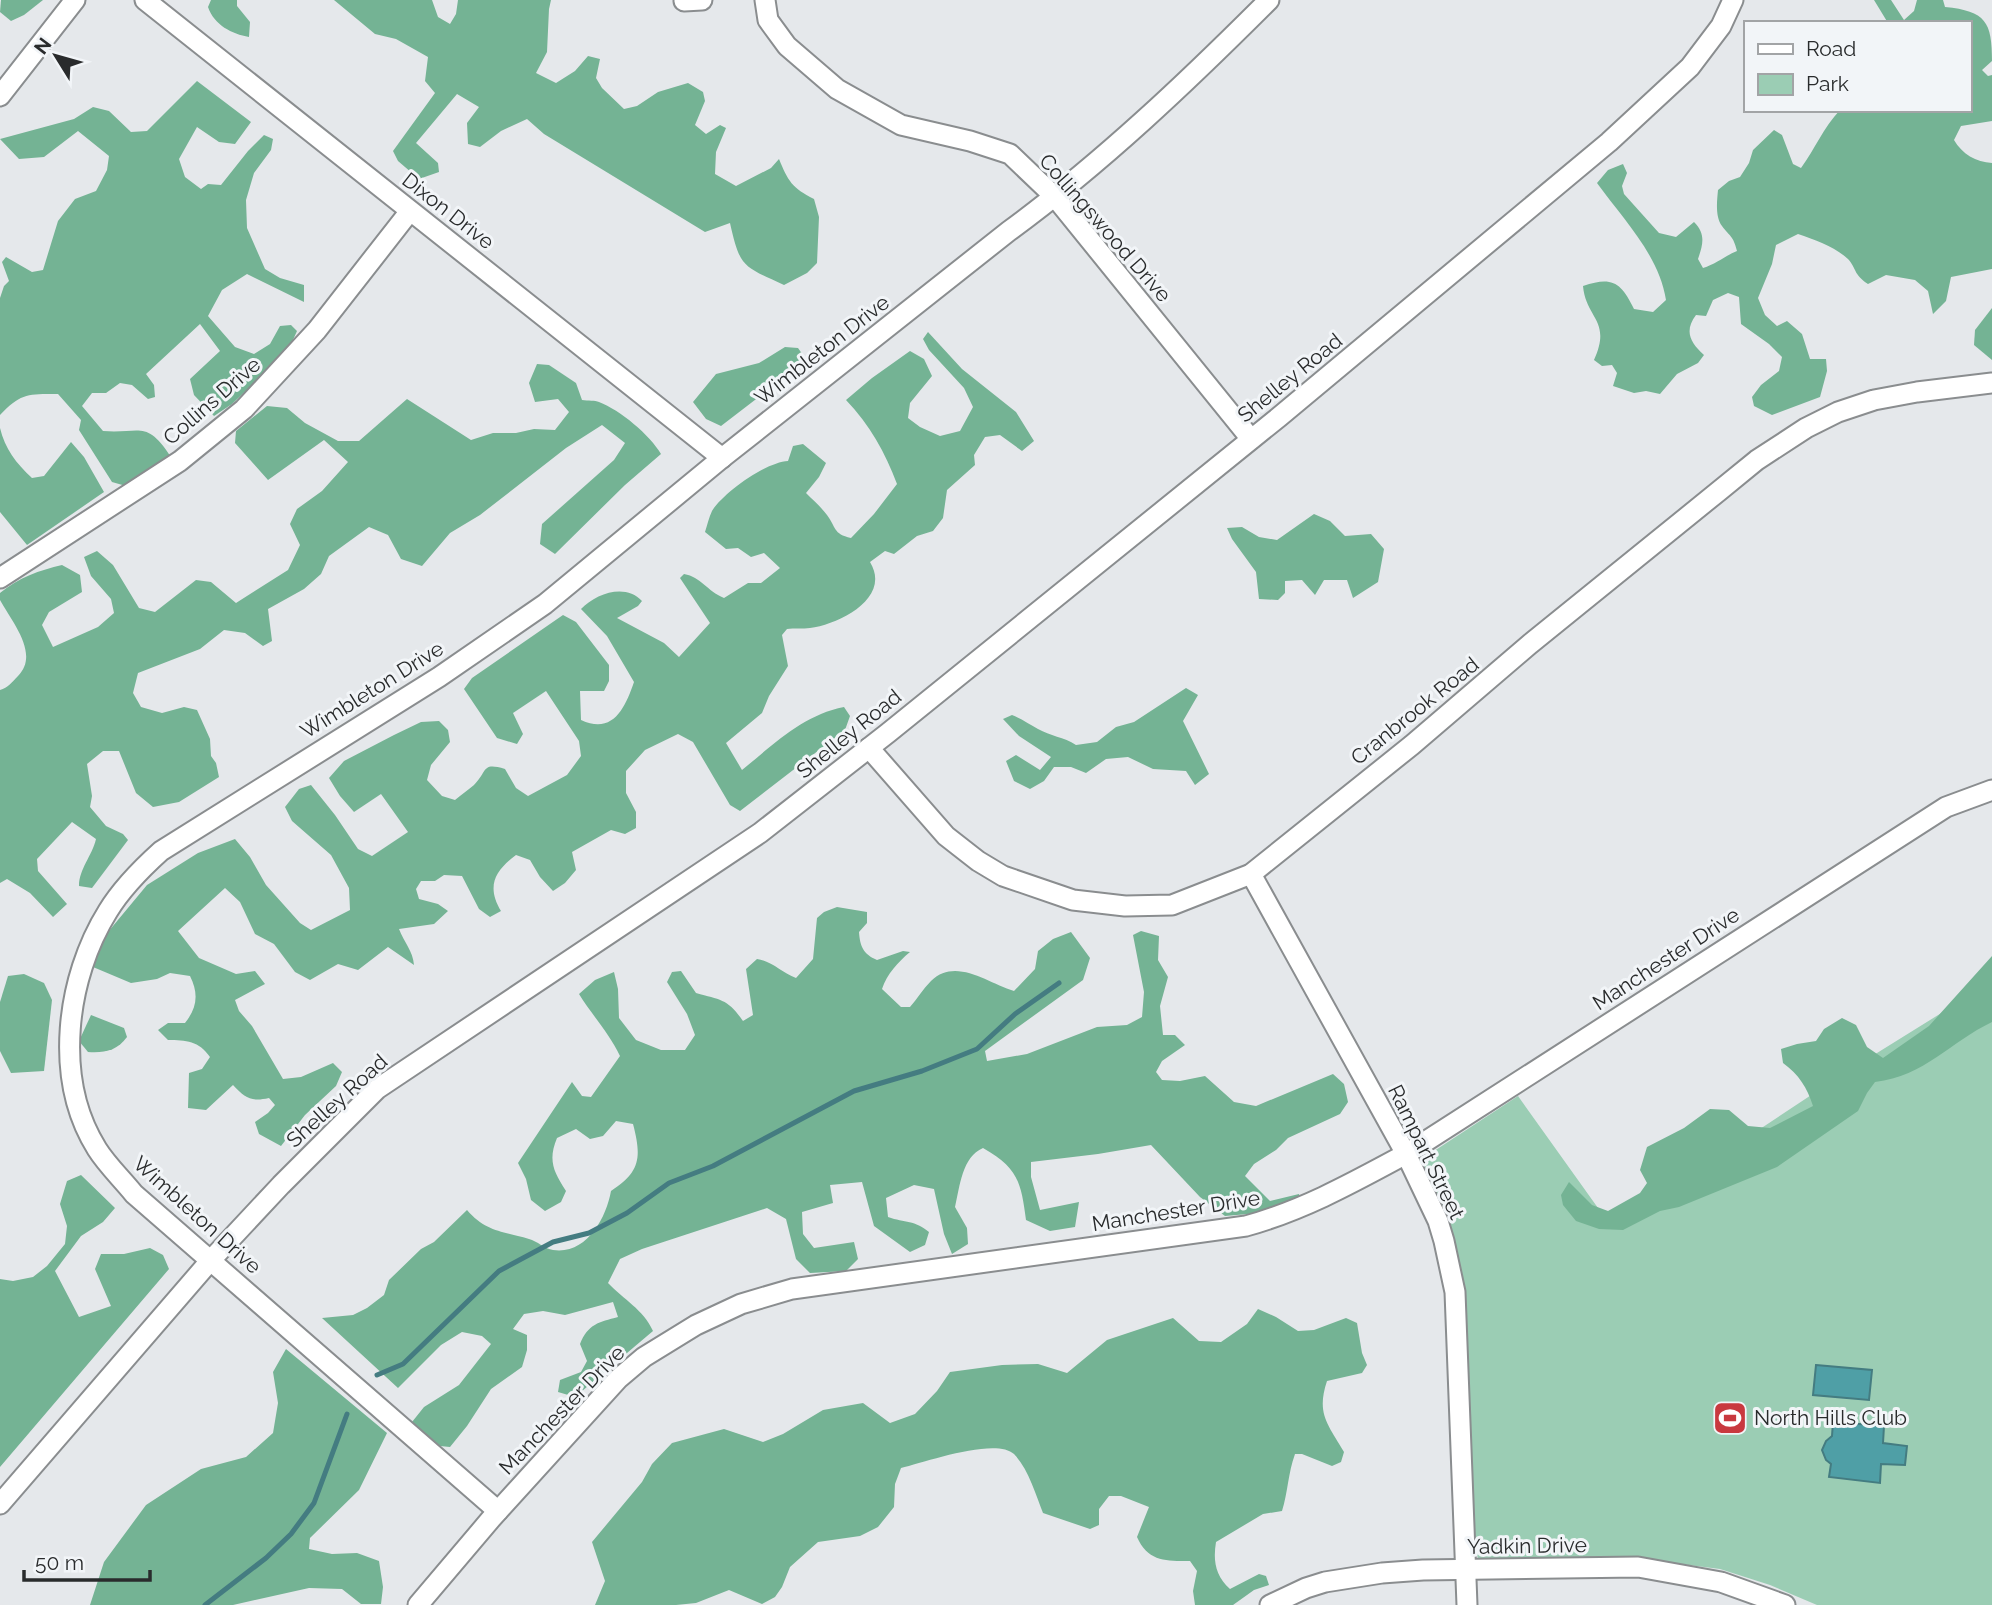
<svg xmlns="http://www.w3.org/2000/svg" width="1992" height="1605" viewBox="0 0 1992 1605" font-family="Raleway,sans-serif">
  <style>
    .green { fill: #9bcdb4 }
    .forest { fill: #74b394 }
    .water { fill: #4f9fa6; stroke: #447c81; stroke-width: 2 }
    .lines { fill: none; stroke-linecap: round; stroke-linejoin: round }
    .stream { stroke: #447c81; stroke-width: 5 }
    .minor-casing { stroke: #8a8d8f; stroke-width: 23 }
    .minor { stroke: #fff; stroke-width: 19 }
    .labels { text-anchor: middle; stroke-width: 6; stroke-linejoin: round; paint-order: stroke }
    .street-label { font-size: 21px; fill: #292b2c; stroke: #f2f5f8 }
    .poi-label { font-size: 21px; fill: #292b2c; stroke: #f2f5f8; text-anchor: start }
  </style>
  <rect width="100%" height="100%" fill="#e5e8eb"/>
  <!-- green -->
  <path class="green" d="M1992 987V1605H1817L1770 1585 1720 1569 1618 1556 1489 1562 1478 1558 1474 1548 1463 1289 1421 1165 1425 1157 1518 1096 1603 1215 1668 1190 1840 1076 1951 1007Z"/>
  <!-- forest -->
  <g class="forest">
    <path d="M1 0H43L24 15 11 21 0 12Z"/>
    <path d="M211 0H237V6L250 22 249 37C232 34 214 25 208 7Z"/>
    <path d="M334 0H432L438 17 450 24 456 14 458 0H551L549 9 547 52 536 73 556 83 575 71 588 56 600 59 596 78 602 88 624 109 637 106 658 92 688 83 703 92 705 101 695 125 706 134 720 125 726 128 716 152 715 174 736 186 771 168 779 159C788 181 792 188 814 199L819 217 817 263 807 273 784 285C743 266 740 268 730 223L705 232 544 134 527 119 501 131 480 147 468 144 467 123 479 107 457 94 416 143 438 163 439 172 419 179 398 161 393 151 435 93 425 81 428 57 396 39 375 34Z"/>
    <path d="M1874 0H1891L1904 20 1914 11 1917 0H1943L1945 7C1986 11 1992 22 1992 61L1982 70 1988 76 1992 75V121L1961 126 1954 140C1962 154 1976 162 1992 163V269L1951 277 1946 301 1933 314 1928 291 1915 280 1886 275 1868 284C1853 274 1857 269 1848 259 1834 246 1815 240 1798 234L1776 245 1772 264 1758 298 1765 315 1777 326 1787 321 1802 334 1810 359H1826L1827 371 1820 397 1772 415 1754 406 1752 397 1761 385 1779 371 1782 357 1769 344 1741 324 1739 297 1728 293 1713 300 1706 316 1696 315C1684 331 1690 342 1704 355L1698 363 1677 374 1660 394 1646 391 1634 393 1613 386 1617 373 1612 365 1602 366 1594 360C1612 320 1586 319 1583 286 1612 276 1621 282 1634 309L1653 312 1666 300C1659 255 1623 219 1597 183L1608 170 1623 164 1627 173 1622 186 1624 194 1659 233 1676 237 1694 222C1706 234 1703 244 1698 259L1703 268C1716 264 1725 256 1737 251 1733 235 1730 237 1722 226 1715 217 1717 201 1718 190L1729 181 1740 177 1749 163 1753 150 1774 130 1782 135 1793 164 1801 168C1815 149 1823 128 1840 110H1969V23H1888Z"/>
    <path d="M197 81 251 122 235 144 219 142 197 127 179 159 185 177 201 189 208 184 221 185 248 151 264 135 273 139 271 150 254 173 246 200 247 228 265 269 280 278 304 285V302L247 274 222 290 208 316 235 347 254 354 270 344 280 326 291 325 297 331 288 351 232 404 214 416 194 395 190 379 220 351 200 324 146 374 154 385 155 397 148 399 132 385 120 383 106 393H92L82 406 103 431C141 434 146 419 171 457L126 486 112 482 79 430 81 420 58 394C28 394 21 393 0 415V298L4 286 9 281 2 262 6 257 32 272 43 270 58 221 75 199 96 191 107 170 109 156 78 131 44 157 19 159 0 139 74 119 93 107 109 111 131 132 147 131Z"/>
    <path d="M1992 308V360L1974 345 1975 330Z"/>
    <path d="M928 332 962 369 1016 412 1034 441 1022 451 1000 435 985 437 974 455 975 465 947 490 943 518 933 531 917 536 894 554 885 551 870 562C892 598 839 624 810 628 803 629 794 628 787 629L782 635 788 666 769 696 762 713 726 743 742 770C774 744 803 715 844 707L850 716 845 730 740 811 730 805 693 742 678 734 645 750 626 771V793L636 812V828L625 834 611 830 572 852 576 870 565 883 553 891 540 877 530 860 516 855C495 871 486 886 501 911L490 917 479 909 462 876 444 875 435 881H421L416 889 419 899 438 904 448 911 434 924 399 929C404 942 413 951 414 965L388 947 358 970 338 964 310 980 295 972 274 944 255 934 240 902 225 888 178 931 199 958 236 974 255 971 265 984 235 1000 239 1011 252 1026 283 1079 301 1077 333 1063 342 1072 336 1086 305 1115 281 1146 259 1134 255 1122 268 1113 275 1105 269 1098C251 1102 245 1098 233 1085L206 1110 188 1108 189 1073 202 1069 210 1057C199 1041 186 1040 168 1040L158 1030 168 1023H185C197 1008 199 994 190 976L170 973 157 979 131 983 93 967 92 959 103 938 147 885 198 853 235 839 250 857 266 885 300 923 311 930 350 910 349 888 331 855 292 821 285 807 299 789 311 785 335 815 358 849 372 856 408 832 381 794 354 812 340 796 329 778 344 761 394 735 421 722 439 721 448 730 450 742 431 765 427 780 442 796 455 800C461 795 468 790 474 785 488 771 481 762 505 769L516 788 528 796 567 775 581 756 579 741 546 691 513 713 523 734 517 744 497 738 464 689 472 678 563 615 576 622 609 665V681L604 691H580L581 720C613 735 625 708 634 682L607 636 581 609C596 593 626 583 642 601L638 606 617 618 664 643 679 657 710 623 680 578 684 574C701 577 707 591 724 598L748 583H761L780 568 764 553 751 557 738 548 726 549 705 532C707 526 709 517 712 511 723 493 766 462 788 461L793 446 803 444 826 463 819 477 806 493C813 500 821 507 827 515 836 527 833 534 851 538L874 514 897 484C885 452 870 425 846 400L872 378 910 351 924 359 932 376 910 403 908 418 920 427 940 436 960 431 973 407 964 388 929 350 923 339Z"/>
    <path d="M785 347 798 348 803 355V363L721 426 706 419 693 402 716 374 759 363Z"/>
    <path d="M537 364 549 365 576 383 582 400C588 401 595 400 599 402 620 410 650 435 661 454L625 485 555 554 540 544 542 524 614 460 625 443 602 425 566 448 480 515 450 533 422 566 401 559 388 535 369 527 329 556 321 574 304 589 268 609 272 641 263 646 245 633 224 630 200 649 138 673 133 693 141 707 162 713 184 707 197 710 210 739 211 756 216 763 219 777 179 802 153 807 136 793 119 751H103L87 764 92 796 90 807 106 826 123 834 128 840 92 888 79 886C79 869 92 856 96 839L72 822 37 859 38 871 67 904 53 917 30 893 7 879 0 883V690C8 688 12 682 18 676 40 654 12 622 0 600V593C18 578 40 570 62 565L80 575 82 592 49 612 42 625 53 647 98 627 114 613 111 599 91 576 84 557 97 551 113 565 139 608 155 612 196 580 211 582 236 603 288 570 300 545 290 524 297 509 322 491 348 462 324 440 268 480 235 443 236 431 267 406 287 408 305 423 338 441H359L407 399 471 440 493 433H516L534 429 555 430 569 412 558 399 535 402 529 383Z"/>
    <path d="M0 428C5 449 16 463 32 478L44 476 71 442 84 457 104 492 27 545 0 512Z"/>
    <path d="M1314 514 1330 521 1345 536 1371 534 1384 549 1378 582 1353 598 1347 580H1324L1315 595 1302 580 1285 581V593L1278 600 1259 599 1256 572 1232 539 1227 528 1242 527 1259 537 1277 540Z"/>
    <path d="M1186 688 1198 695 1183 721 1209 774 1195 785 1186 771 1153 769 1128 757 1106 759 1086 773 1071 767H1054L1044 781 1030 789 1014 781 1006 761 1016 755 1040 770 1051 757 1019 736 1003 719 1012 715C1022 719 1029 724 1038 729 1050 736 1064 737 1076 745L1097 742 1116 727 1134 722Z"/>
    <path d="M837 907 867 912V923L859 932C860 946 863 954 877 960L903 951 910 952C898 962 887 974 882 989L901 1007H910C917 999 923 989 931 981 956 957 987 983 1014 991L1035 969 1038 951 1053 939 1071 932 1090 958 1083 980 985 1051 987 1061 1027 1054 1097 1027 1127 1025 1142 1017 1144 992 1133 935 1141 931 1159 936 1158 960 1168 977 1160 1006 1163 1035H1175L1185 1045 1162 1061 1156 1072 1162 1080 1180 1081 1205 1076 1234 1102 1256 1106 1333 1074 1344 1084 1348 1102 1340 1114 1288 1138 1276 1150 1254 1164 1245 1176 1270 1201 1299 1194 1300 1199 1271 1212 1225 1216 1200 1197 1151 1145 1098 1154 1031 1162V1177L1040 1210 1079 1202 1075 1227 1050 1231 1026 1220C1021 1182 1018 1168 983 1148 962 1157 960 1186 955 1207L967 1228 968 1244 952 1254 944 1234 934 1189 914 1185 886 1198 888 1217C905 1223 915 1220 929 1232L925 1245 910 1252 874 1226 862 1182 830 1185 833 1203 802 1212 803 1234 814 1248 854 1242 858 1259 846 1271 810 1273 796 1259 786 1219 767 1208 642 1249 620 1259 608 1283C624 1300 643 1309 653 1331L575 1397 558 1392 560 1380 581 1372 587 1361 580 1344C588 1324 599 1322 618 1317L613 1302 565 1315 543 1311 524 1314 513 1329 527 1335V1350L522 1367 491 1389 467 1426 450 1447 440 1446 412 1422 424 1407 459 1385 491 1344 482 1336 462 1332 441 1345 398 1388 322 1318 353 1315 367 1308 384 1295 389 1280 421 1249 434 1242 467 1210C486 1232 502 1231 529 1239 537 1241 545 1249 553 1250 586 1255 606 1219 611 1191 640 1172 642 1158 633 1124L616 1121 603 1136 590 1139 576 1129 557 1138C548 1160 553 1171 566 1191L561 1202 545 1211 531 1200 526 1179 518 1163 572 1082 582 1096 591 1097 620 1056C609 1033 592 1015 579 994L595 980 614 972 618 989 619 1018 636 1040 661 1050H685L695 1035 687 1014 667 982 672 972 681 971 696 993C721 1000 728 999 743 1021L753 1015 746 969 757 959C772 961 782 973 796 978L813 959 817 918 824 912Z"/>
    <path d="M1992 956V1022C1950 1042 1925 1076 1875 1082L1867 1093 1858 1111 1777 1167 1679 1207 1660 1211 1623 1230 1599 1229 1576 1221 1563 1205 1561 1195 1569 1182 1592 1205 1608 1211 1640 1193 1647 1183 1640 1170 1647 1147 1684 1128 1710 1109 1729 1110 1748 1126 1770 1128 1813 1106C1807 1087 1799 1075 1783 1063L1781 1049 1797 1044 1816 1041 1824 1029 1842 1018 1856 1025 1867 1047 1883 1058 1929 1026Z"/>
    <path d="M24 974 44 983 52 1000 44 1071 11 1073 0 1051V1002L8 976Z"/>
    <path d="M91 1015 124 1028 127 1037C117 1051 104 1053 88 1052L79 1041Z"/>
    <path d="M81 1175 115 1208 103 1222 81 1236 55 1271 79 1317 111 1306 95 1269 101 1254H124L150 1248 163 1255 169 1269 0 1467V1279L13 1281 33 1277 47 1266 65 1244 67 1226 60 1204 67 1181Z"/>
    <path d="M1258 1309 1276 1317 1298 1331 1314 1330 1346 1318 1357 1323 1362 1353 1367 1365 1362 1373 1327 1381C1316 1414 1328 1424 1344 1452L1341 1462 1332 1466 1302 1454H1295C1288 1473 1288 1492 1282 1511L1263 1514 1216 1542C1213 1560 1215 1576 1230 1589L1259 1574 1266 1576 1269 1585 1254 1590 1233 1605H1195L1193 1591 1197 1571 1190 1561C1166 1561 1148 1562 1137 1537L1149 1507 1121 1496H1109L1099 1509V1525L1090 1529 1043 1513C1036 1495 1028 1468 1014 1454 996 1437 925 1462 901 1468L895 1484 894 1507 878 1527 860 1536 818 1542 790 1567 782 1587 775 1597 762 1604 729 1590 696 1603 676 1605H595L605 1581 592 1542 642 1482 652 1464 672 1443 724 1429 763 1442 783 1434 823 1410 863 1403 890 1423 915 1414 937 1391 950 1372 1002 1365 1038 1364 1067 1373 1107 1340 1173 1318 1199 1341 1221 1342 1247 1324Z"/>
    <path d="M286 1349 387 1433 359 1490 310 1538 309 1549 332 1554 357 1553 379 1561 383 1587 381 1604H361L342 1589 309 1588 233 1605H90L104 1562 146 1505 201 1469 246 1457 273 1433 278 1403 273 1372Z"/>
  </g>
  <!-- water -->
  <g class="water">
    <path d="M1816 1365 1872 1370 1869 1400 1813 1395Z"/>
    <path d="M1833 1422 1884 1426 1883 1443 1907 1446 1905 1465 1881 1464 1880 1483 1829 1477 1831 1464 1826 1460 1822 1450 1826 1441 1832 1436Z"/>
  </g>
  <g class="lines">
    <!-- stream -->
    <g class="stream">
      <path d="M377 1375 403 1364 499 1271 553 1242 589 1233 627 1213 669 1183 713 1166 854 1091 922 1071 977 1049 1015 1014 1059 983"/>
      <path d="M205 1605 266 1558 291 1534 314 1503 347 1414"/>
    </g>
    <!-- minor casing -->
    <g class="minor-casing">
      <g id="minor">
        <path d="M145 0 722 458"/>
        <path d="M765 0 768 20 787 46 837 89 901 125 970 141 1010 154 1055 197 1251 439"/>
        <path d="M684 1 702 0"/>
        <path d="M0 96 75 0"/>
        <path d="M0 578 180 461 244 409 317 330 410 211"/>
        <path d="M869 748 946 836 978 861 1003 876 1073 900 1125 906 1172 905 1251 874 1412 745 1530 644 1719 491 1757 460 1806 428 1838 412 1874 400 1917 392 1992 383"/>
        <path d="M1251 874 1406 1154 1438 1221 1444 1241 1455 1292 1467 1605"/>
        <path d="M0 1504 210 1261 281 1185 377 1089 760 833 888 733 1279 417 1609 142 1690 67 1721 26 1733 0"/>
        <path d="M498 1511 134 1194C122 1179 107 1165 97 1149 53 1079 66 978 108 911 122 888 141 869 161 851L439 677 545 604 722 458 1009 231C1102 163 1188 81 1269 0"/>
        <path d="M418 1605 490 1520 618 1379 644 1357 696 1325 741 1304 792 1289 1246 1226C1304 1210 1354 1182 1406 1154L1946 807 1992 790"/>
        <path d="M1270 1605 1306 1588 1325 1582 1382 1573 1423 1570 1638 1567 1721 1582 1785 1605"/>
      </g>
    </g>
    <!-- minor -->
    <use href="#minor" class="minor"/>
  </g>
  <!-- icons -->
  <defs>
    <g id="stadium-square" transform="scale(1.75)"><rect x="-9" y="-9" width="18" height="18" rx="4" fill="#c9393f" stroke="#f2f5f8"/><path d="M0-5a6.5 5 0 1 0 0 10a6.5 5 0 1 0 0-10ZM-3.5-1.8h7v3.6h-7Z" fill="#fff"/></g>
  </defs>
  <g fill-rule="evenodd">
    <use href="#stadium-square" x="1730" y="1418"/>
  </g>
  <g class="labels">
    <!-- street labels -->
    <g class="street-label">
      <text transform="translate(448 211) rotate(38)" y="7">Dixon Drive</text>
      <text transform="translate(1105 228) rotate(49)" y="7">Collingswood Drive</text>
      <text transform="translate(822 350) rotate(-38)" y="7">Wimbleton Drive</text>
      <text transform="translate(1290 378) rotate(-39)" y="7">Shelley Road</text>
      <text transform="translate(212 401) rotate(-41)" y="7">Collins Drive</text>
      <text transform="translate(372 690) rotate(-32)" y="7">Wimbleton Drive</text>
      <text transform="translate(1415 711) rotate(-39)" y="7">Cranbrook Road</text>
      <text transform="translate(849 734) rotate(-39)" y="7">Shelley Road</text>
      <text transform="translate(1666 959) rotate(-33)" y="7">Manchester Drive</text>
      <text transform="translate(337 1101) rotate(-42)" y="7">Shelley Road</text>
      <text transform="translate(1426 1152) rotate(64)" y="7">Rampart Street</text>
      <text transform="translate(1176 1211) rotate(-9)" y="7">Manchester Drive</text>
      <text transform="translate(197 1215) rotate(42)" y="7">Wimbleton Drive</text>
      <text transform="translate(562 1410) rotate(-46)" y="7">Manchester Drive</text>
      <text transform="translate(1527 1546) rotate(-1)" y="7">Yadkin Drive</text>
    </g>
    <!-- poi labels -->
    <g class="poi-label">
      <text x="1754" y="1425">North Hills Club</text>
    </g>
  </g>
  <!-- legend -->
  <rect x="1744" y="21" width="228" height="91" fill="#f2f5f8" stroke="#a2a4a6" stroke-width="2"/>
  <rect x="1758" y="44" width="35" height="10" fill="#ffffff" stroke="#a2a4a6" stroke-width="2"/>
  <text x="1806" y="56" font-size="21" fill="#292b2c">Road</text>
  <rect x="1758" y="74" width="35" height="21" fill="#9bcdb4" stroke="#a2a4a6" stroke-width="2"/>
  <text x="1806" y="91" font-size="21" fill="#292b2c">Park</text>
  <!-- north arrow -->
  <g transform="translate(56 56) rotate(307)" stroke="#f2f5f8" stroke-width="5" paint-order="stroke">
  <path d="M0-5L12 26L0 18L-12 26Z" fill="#292b2c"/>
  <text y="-10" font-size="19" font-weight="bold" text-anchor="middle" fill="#292b2c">N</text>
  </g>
  <!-- scale -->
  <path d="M24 1570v10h126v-10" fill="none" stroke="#292b2c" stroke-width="3.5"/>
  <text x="35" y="1570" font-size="21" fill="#292b2c" stroke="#f2f5f8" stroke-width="5" paint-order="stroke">50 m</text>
</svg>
